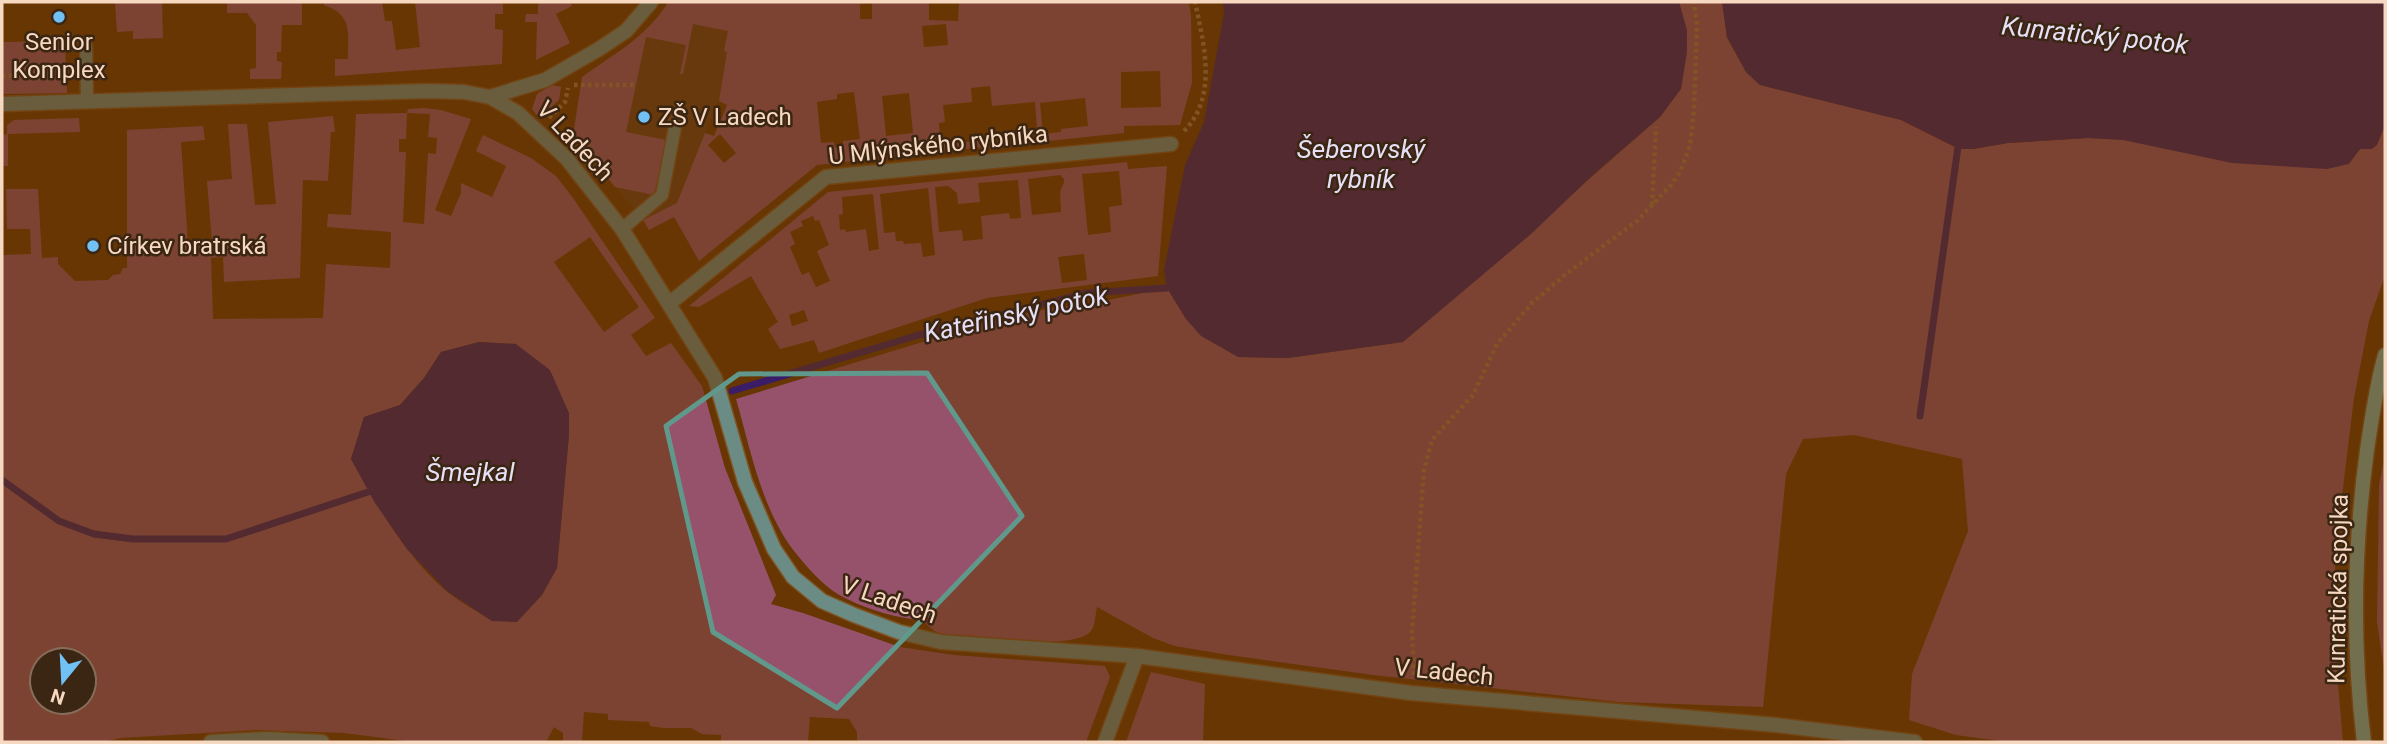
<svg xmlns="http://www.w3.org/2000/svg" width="2387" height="744" viewBox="0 0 2387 744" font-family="Roboto,sans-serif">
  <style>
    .built { fill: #693d17 }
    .green { fill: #96526a; fill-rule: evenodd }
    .water { fill: #3b1c67 }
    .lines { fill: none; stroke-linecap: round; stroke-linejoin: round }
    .stream { stroke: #3b1c67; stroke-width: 7 }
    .lane-casing { stroke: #815325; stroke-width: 15 }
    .street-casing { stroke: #815325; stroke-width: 17 }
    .secondary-casing { stroke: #815325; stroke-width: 17 }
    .path { stroke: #a0764e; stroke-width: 4.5; stroke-dasharray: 3.5 3.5; stroke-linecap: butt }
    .lane { stroke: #6a8c84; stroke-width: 12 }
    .street { stroke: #6a8c84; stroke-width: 14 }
    .secondary { stroke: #7cb4a7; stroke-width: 14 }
    .marked { fill: none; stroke: #60998b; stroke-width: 5; stroke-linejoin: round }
    .poi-dot { fill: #71c1f5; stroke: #3b2513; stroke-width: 2.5 }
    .labels { text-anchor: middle; stroke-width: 5; stroke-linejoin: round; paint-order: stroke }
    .poi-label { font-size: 24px; fill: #f7d9c2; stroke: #3b2513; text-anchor: start }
    .street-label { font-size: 24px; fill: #f7d9c2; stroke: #3b2513 }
    .water-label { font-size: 26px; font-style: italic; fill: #e6e0f6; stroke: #3b2513 }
  </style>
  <rect width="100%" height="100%" fill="#673603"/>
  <!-- built -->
  <path class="built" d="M658 19 733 22 719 101 677 203 643 220 573 136 582 77 647 32Z"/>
  <!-- green -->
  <g class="green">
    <path d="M115 2H162L163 38 133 39V31L117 32Z"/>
    <path d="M227 2H302V25H282L281 52H277V61L282 62 281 79H250V69L256 68V25L247 13H227Z"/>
    <path d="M324 2H382L385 21H392L396 50 420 47 415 2H503V14H495V29L503 30 502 64 335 76V59H348C348 33 353 15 324 5Z"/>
    <path d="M538 2H570L572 6 556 14 570 43 536 60 537 22H525L526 14H538Z"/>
    <path d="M668 2H929V20L958 21 959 2H1189L1191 16 1192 83 1180 125 1124 126V133L1038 142 1035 102 992 106 990 86 971 88 972 102 943 105 945 122 939 123 940 138H946L947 144 983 140V147L817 165 699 261 674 217 649 230 643 220 677 203 705 133 714 136 727 105 719 101 727 52 724 51 728 31 693 24 683 74H680L686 45 646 37 626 132 666 140 654 195 615 187 573 136 582 77C614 54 648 36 668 2ZM872 3V19H860V4ZM946 24 948 45 924 47 922 26ZM1160 71 1161 107 1121 108V72ZM854 92 860 139 843 141V146L835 147 834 142 821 143 817 102 837 99V94ZM909 93 913 133 886 136 882 96ZM1085 98 1088 126 1061 129V132L1043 134 1040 103ZM720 134 736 153 724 163 708 145Z"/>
    <path d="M1679 2H1722L1727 38 1746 72 1760 85 1901 120 1959 149H1973L2008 143 2088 138 2357 152C2366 146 2357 150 2368 149 2379 147 2381 134 2385 125V275L2369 321 2354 398 2336 545 2334 601 2336 660 2343 742H2008L1956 735 1909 720 1912 674 1968 531 1962 459 1854 435 1803 439 1786 474 1763 707 1619 702 1373 675 1229 655 1175 646 1153 638 1097 607C1095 615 1096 626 1090 632 1074 650 962 641 939 633 932 631 928 624 921 621 913 619 904 618 895 616 878 612 861 606 845 598 828 590 810 571 798 556 762 513 751 451 736 399L978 325 1051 308 1089 304 1167 288 1186 319 1238 357 1288 358 1403 342 1660 117 1681 88 1687 36Z"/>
    <path d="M65 41 67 93 2 94V42Z"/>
    <path d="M552 85 561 87 559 100 539 118 532 109 537 94Z"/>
    <path d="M424 108 441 110 471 119 435 210 451 216 461 193V183L492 197 506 166 476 151 483 135 531 158 556 176 573 198 655 318 631 335 646 356 671 343 702 386 725 468 776 595 771 604 803 613 900 647 954 655 1105 666 1110 677 1086 742H859L857 740V732L849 719 810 717 808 742H721V735L702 734 691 728H664L650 726 649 722 608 720V714L584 712 582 742H563V733L554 727 546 742H414L344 733 257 730 120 738 104 742H2V255L31 254 30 229H7L6 189H38L42 258 58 257V264L75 281 108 280 113 275 120 274 123 268H127V130L203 126 205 140 181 142 188 244 212 242 207 181 232 179 228 124H247L255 205 276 204 268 122 333 116 335 132H331L328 181 303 180 300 278 224 282 223 257 211 258 213 319 323 318 326 264 390 268 391 232 327 227 328 214 351 215 356 114 407 113 408 109ZM407 113 430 114 428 137 437 138 436 154 428 153 424 224 403 222 406 152H399V139H406ZM590 237 639 307 604 332 554 262ZM479 342 516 344 569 413V435L557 568 542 595 492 621C477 611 460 602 446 591 405 555 377 506 351 459L364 417 400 405 424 378 441 352ZM42 660H84V702H42Z"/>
    <path d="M79 118 80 132 8 134V166H2V135L7 134V125L14 120Z"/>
    <path d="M1127 162 1128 169 1167 166 1158 276 987 298 819 353 814 340 780 349 768 329 778 322 751 276 699 307 689 306 828 192ZM1119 171 1122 205 1109 207 1111 232 1088 235 1082 174ZM1060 175 1064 179V183C1058 191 1061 201 1061 212L1032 215 1028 179ZM1018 180 1021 218 1010 219 1009 213 981 216 983 239 963 241 962 230 939 232 935 187 948 186 957 193 958 204 980 202 978 183ZM928 188 935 255 923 257 921 243 904 244 903 241H896L895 232 884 233 880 194ZM873 194 879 249 869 251 866 229 846 232 845 229 840 230 839 215 843 214 842 197ZM813 216 815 221 819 220 829 245 817 251 830 281 816 287 809 272 802 275 790 247 795 244 790 232 803 226 801 221ZM1084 254 1087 280 1062 283 1058 257ZM804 310 808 321 792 326 789 315Z"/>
    <path d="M2385 456V675L2377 622 2379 485Z"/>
    <path d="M1151 672 1205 684 1203 742H1126Z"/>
  </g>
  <!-- water -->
  <g class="water">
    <path d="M1223 2H1679L1687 30V52L1681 89 1660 117 1594 174 1531 234 1403 342 1288 358 1238 357 1201 336 1186 319 1167 288 1164 270 1185 165 1204 122 1224 13Z"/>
    <path d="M1722 2H2385V125L2377 145 2372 149H2360L2349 164 2327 169 2232 163 2123 140 2088 138 2008 143 1973 149H1959L1901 120 1760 85 1746 72 1727 37Z"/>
    <path d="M479 342 516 344 550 370 569 413V435L557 568 542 595 517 622 492 621 447 591 407 549 375 503 351 459 364 417 400 405 424 378 441 352Z"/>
  </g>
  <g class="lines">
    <!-- stream -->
    <g class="stream">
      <path d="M732 391 919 335 1087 293 1167 288 1173 281"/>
      <path d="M1920 416 1959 140"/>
      <path d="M2 480 59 521 94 534 133 539H226L377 489"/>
    </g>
    <!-- lane casing -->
    <g class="lane-casing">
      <g id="lane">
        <path d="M86 46 87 101"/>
        <path d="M622 229 662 195 676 122"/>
      </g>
    </g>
    <!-- street casing -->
    <g class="street-casing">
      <g id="street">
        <path d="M490 97 545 80 599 49 626 31 651 2"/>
        <path d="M2 104 427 91 464 92 490 97 518 113 567 159 622 229 715 378 745 482 774 549 793 577 822 601 854 615 899 632 941 642 1137 656 1411 693 1776 725 1915 742"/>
        <path d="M670 303 826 177 1171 144"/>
        <path d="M211 742 267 739 322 742"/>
        <path d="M1105 742 1137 656"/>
      </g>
    </g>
    <!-- secondary casing -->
    <g class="secondary-casing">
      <path id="secondary" d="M2364 742C2352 645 2354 546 2367 450 2372 418 2376 386 2385 355"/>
    </g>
    <!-- path -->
    <g class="path">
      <path d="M2 76 50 74"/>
      <path d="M574 85H636"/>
      <path d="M549 118 565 102 568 88"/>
      <path d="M1184 131C1218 97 1204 44 1195 2"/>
      <path d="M1652 205 1656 127"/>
      <path d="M1414 675 1412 632 1424 470 1432 440 1473 395 1497 344 1532 303 1566 274 1638 220 1671 185 1680 172 1690 146 1694 109 1697 25 1694 2"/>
    </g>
    <!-- lane -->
    <use href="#lane" class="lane"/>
    <!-- street -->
    <use href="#street" class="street"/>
    <!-- secondary -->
    <use href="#secondary" class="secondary"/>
  </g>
  <!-- marked area -->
  <path d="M0 0H2387V744H0ZM927 373 1022 516 837 708 713 632 666 426 739 374Z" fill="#673603" fill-opacity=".55" fill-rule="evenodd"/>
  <path class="marked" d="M927 373 1022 516 837 708 713 632 666 426 739 374Z"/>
  <!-- markers -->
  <g class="poi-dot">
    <circle cx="59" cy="17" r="7"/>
    <circle cx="644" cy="117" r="7"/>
    <circle cx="93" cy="246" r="7"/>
  </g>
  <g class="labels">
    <!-- poi labels -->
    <g class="poi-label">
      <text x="59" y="50" text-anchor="middle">Senior<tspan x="59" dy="28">Komplex</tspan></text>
      <text x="658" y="125">ZŠ V Ladech</text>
      <text x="107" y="254">Církev bratrská</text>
    </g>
    <!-- street labels -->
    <g class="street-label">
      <text transform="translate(575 141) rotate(47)" y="8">V Ladech</text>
      <text transform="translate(938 145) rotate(-6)" y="8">U Mlýnského rybníka</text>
      <text transform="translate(2338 589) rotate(-89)" y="8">Kunratická spojka</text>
      <text transform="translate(889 600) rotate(19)" y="8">V Ladech</text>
      <text transform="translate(1444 672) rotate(6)" y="8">V Ladech</text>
    </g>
    <!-- water labels -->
    <g class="water-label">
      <text transform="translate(2095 35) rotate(6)" y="9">Kunratický potok</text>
      <text x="1361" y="158">Šeberovský<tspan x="1361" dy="30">rybník</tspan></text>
      <text transform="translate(1016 314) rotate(-12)" y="9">Kateřinský potok</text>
      <text x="470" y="481">Šmejkal</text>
    </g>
  </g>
  <!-- border -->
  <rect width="2387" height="744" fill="none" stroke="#f7d9c2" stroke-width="7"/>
  <!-- north arrow -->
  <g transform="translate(63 681) rotate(198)"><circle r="33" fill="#3b2513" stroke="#866d59" stroke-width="2"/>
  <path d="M0-5L12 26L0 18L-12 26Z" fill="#71c1f5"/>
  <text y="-10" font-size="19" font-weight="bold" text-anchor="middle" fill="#f7d9c2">N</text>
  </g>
</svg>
